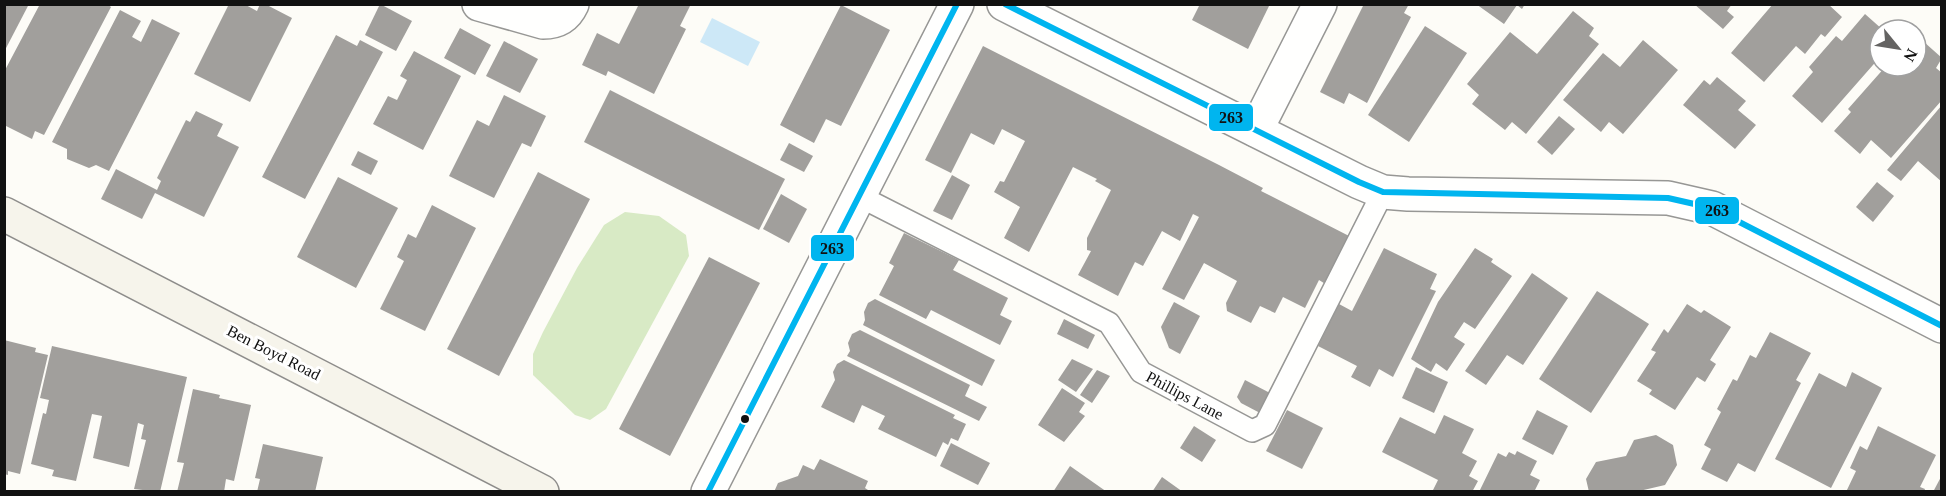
<svg xmlns="http://www.w3.org/2000/svg" width="1946" height="496" viewBox="0 0 1946 496" font-family="Georgia,serif">
  <style>
    .forest { fill: #d8eac5 }
    .water { fill: #cde8f7 }
    .building { fill: #a19f9c }
    .lines { fill: none; stroke-linecap: round; stroke-linejoin: round }
    .lane-casing { stroke: #979795; stroke-width: 24 }
    .street-casing { stroke: #979795; stroke-width: 36 }
    .secondary-casing { stroke: #8e8d8b; stroke-width: 36 }
    .lane { stroke: #fffffe; stroke-width: 21 }
    .street { stroke: #fffffe; stroke-width: 33 }
    .secondary { stroke: #f6f4eb; stroke-width: 33 }
    .bus-1-casing { stroke: #fff; stroke-width: 10 }
    .bus-1 { stroke: #00b5ef; stroke-width: 6 }
    .bus-dot { fill: #111; stroke: #fff; stroke-width: 2 }
    .labels { text-anchor: middle; stroke-width: 6; stroke-linejoin: round; paint-order: stroke }
    .street-label { font-size: 16px; fill: #111; stroke: #fff }
    .line-badge { stroke: #fff; stroke-width: 2 }
    .pale-badge-label { font-size: 16px; text-anchor: middle; font-weight: bold; fill: #111 }
  </style>
  <rect width="100%" height="100%" fill="#fdfcf7"/>
  <!-- forest -->
  <path class="forest" d="M625 212 659 216 686 235 689 256 606 409 590 420 575 415 533 375V354L543 332 577 268 604 225Z"/>
  <!-- water -->
  <path class="water" d="M712 18 760 42 748 66 700 42Z"/>
  <!-- building -->
  <g class="building">
    <path d="M4 4H29L4 52Z"/>
    <path d="M40 4H107L111 7 44 135 35 131 32 139 4 125V72Z"/>
    <path d="M229 4H244L257 11 260 4H265L292 18 250 102 194 74Z"/>
    <path d="M380 4 412 21 396 51 365 35Z"/>
    <path d="M639 4H686L690 6 680 26 686 29 654 94 608 71 606 76 582 65 597 33 619 44Z"/>
    <path d="M1200 4H1270L1248 49 1192 20Z"/>
    <path d="M1364 4H1409L1404 13 1411 17 1367 103 1349 93 1344 104 1320 92Z"/>
    <path d="M1476 4H1525L1522 9 1517 5 1504 24Z"/>
    <path d="M1694 4H1732L1727 11 1734 17 1723 29Z"/>
    <path d="M1773 4H1828L1842 17 1825 37 1821 34 1805 54 1796 46 1764 82 1731 53Z"/>
    <path d="M841 5 890 30 841 126 826 119 814 143 780 125Z"/>
    <path d="M120 10 141 21 132 37 141 42 152 19 180 33 109 171 96 165 89 168 67 159V149L52 142Z"/>
    <path d="M1573 11 1594 28 1589 36 1599 44 1526 134 1512 122 1505 130 1472 104 1479 95 1467 84 1510 32 1537 54Z"/>
    <path d="M1865 14 1883 30H1880V57L1822 123 1792 96 1813 72 1809 67 1836 36 1842 41Z"/>
    <path d="M1425 26 1467 53 1409 142 1368 115Z"/>
    <path d="M460 28 491 45 475 75 444 58Z"/>
    <path d="M336 35 357 46 360 40 383 52 305 199 262 177Z"/>
    <path d="M1643 40 1678 70 1623 134 1609 122 1601 132 1563 100 1603 53 1620 67Z"/>
    <path d="M504 41 538 59 520 93 486 76Z"/>
    <path d="M1924 42 1942 58 1936 68 1942 73V100L1891 158 1871 140 1860 154 1834 131 1851 112 1848 109 1886 66H1916V51Z"/>
    <path d="M983 46 1219 165 1263 188 1261 191 1351 237 1327 285 1319 280 1305 308 1283 297 1275 313 1260 306 1251 323 1227 311 1226 303 1237 281 1204 263 1184 300 1162 289 1199 217 1193 214 1180 241 1162 231 1143 266 1135 262 1118 296 1078 275 1091 251 1087 250V238L1111 190 1095 181 1097 179 1073 167 1029 252 1004 238 1020 207 994 192 1000 181 1004 182 1025 141 1002 129 994 145 971 133 951 173 925 160Z"/>
    <path d="M414 51 461 76 423 150 373 124 388 96 397 100 407 80 400 76Z"/>
    <path d="M1717 77 1746 101 1738 110 1756 125 1735 149 1683 105 1704 80 1710 85Z"/>
    <path d="M610 90 785 179 759 230 584 142Z"/>
    <path d="M504 95 546 116 531 147 522 143 494 198 449 176 477 120 489 126Z"/>
    <path d="M1942 105V182L1918 161 1901 181 1887 170Z"/>
    <path d="M196 111 223 124 217 136 239 147 204 217 155 193 142 219 101 199 116 169 157 190 161 181 157 178 186 120 190 122Z"/>
    <path d="M1559 116 1575 129 1552 155 1537 142Z"/>
    <path d="M789 143 813 156 804 172 780 160Z"/>
    <path d="M358 151 378 161 371 175 351 165Z"/>
    <path d="M538 172 590 199 499 376 447 349Z"/>
    <path d="M952 175 970 185 952 220 933 211Z"/>
    <path d="M338 177 398 208 356 288 297 257Z"/>
    <path d="M1877 182 1894 196 1873 222 1856 207Z"/>
    <path d="M781 194 807 209 789 243 763 229Z"/>
    <path d="M432 205 476 228 425 331 380 309 404 261 397 257 408 234 416 238Z"/>
    <path d="M904 233 959 260 953 270 1008 298 1000 315 1012 321 1000 345 931 310 926 319 879 295 894 266 889 263Z"/>
    <path d="M1384 248 1437 274 1430 289 1436 291 1393 377 1379 369 1370 387 1351 377 1357 366 1318 346 1339 304 1352 311Z"/>
    <path d="M1475 248 1493 259 1491 262 1512 276 1475 329 1464 322 1454 337 1465 344 1447 371 1436 363 1431 372 1411 359 1438 302Z"/>
    <path d="M709 257 760 283 670 456 619 429Z"/>
    <path d="M1532 273 1568 298 1523 365 1507 355 1486 385 1465 371Z"/>
    <path d="M1597 291 1649 324 1591 413 1539 379Z"/>
    <path d="M875 299 995 360 982 386 863 325 865 320 864 312 868 303Z"/>
    <path d="M1174 302 1200 316 1180 354 1169 348 1161 327Z"/>
    <path d="M1687 304 1701 313 1704 310 1731 327 1710 360 1716 364 1705 382 1697 377 1675 410 1649 394 1652 390 1637 381 1656 352 1651 350 1664 329 1668 333Z"/>
    <path d="M1064 319 1095 335 1088 349 1057 334Z"/>
    <path d="M860 330 970 385 965 396 987 407 979 421 847 356 850 351 848 343 852 334Z"/>
    <path d="M1770 332 1811 353 1796 380 1801 383 1755 472 1738 463 1727 482 1701 469 1711 449 1704 445 1721 412 1717 409 1733 379 1737 381 1750 355 1756 358Z"/>
    <path d="M4 340 36 348 35 352 48 355 20 474 8 471V475L4 474Z"/>
    <path d="M52 346 187 377 160 492 134 489 146 440 141 439 144 425 138 423 129 467 93 458 102 416 92 414 76 481 52 476 54 470 31 464 43 413 46 414 49 400 40 398Z"/>
    <path d="M1072 359 1093 369 1076 392 1058 380Z"/>
    <path d="M844 360 955 415 953 418 966 424 958 441 951 438 948 445 943 442 936 457 878 429 885 416 862 405 854 423 821 407 835 380 833 372 837 364Z"/>
    <path d="M1416 367 1448 382 1434 413 1402 398Z"/>
    <path d="M1097 370 1110 376 1092 403 1080 395Z"/>
    <path d="M1852 372 1882 388 1831 488 1775 459 1819 373 1846 387Z"/>
    <path d="M1245 380 1270 393 1260 413 1241 403 1237 397Z"/>
    <path d="M1062 388 1085 403 1079 412 1085 416 1064 442 1038 425Z"/>
    <path d="M193 389 220 395 219 398 251 405 234 481 226 479 224 492H177L184 463 177 462Z"/>
    <path d="M1287 410 1323 428 1302 469 1266 451Z"/>
    <path d="M1537 410 1568 426 1553 455 1522 439Z"/>
    <path d="M1444 415 1474 429 1462 453 1477 461 1469 476 1478 481 1472 492H1432L1438 480 1382 452 1400 417 1435 434Z"/>
    <path d="M1194 426 1216 440 1202 462 1180 448Z"/>
    <path d="M1878 426 1936 455 1920 487 1925 489 1924 492H1846L1856 471 1850 468 1860 446 1867 450Z"/>
    <path d="M1656 435 1673 445 1677 465 1665 485 1635 492H1589L1586 479 1596 462 1626 456 1634 440Z"/>
    <path d="M951 443 990 463 978 485 940 466Z"/>
    <path d="M263 444 323 457 315 492H257L260 479 255 478Z"/>
    <path d="M1517 451 1537 461 1530 475 1540 480 1534 492H1479L1498 453 1506 457 1509 452 1515 455Z"/>
    <path d="M820 459 868 481 865 488 871 492H774L778 483 798 476 803 465 814 470Z"/>
    <path d="M1070 466 1107 492H1053Z"/>
    <path d="M1942 475V492H1933Z"/>
    <path d="M1162 477 1183 492H1152Z"/>
  </g>
  <g class="lines">
    <!-- lane casing -->
    <g class="lane-casing">
      <path id="lane" d="M859 196 1109 323 1141 372 1252 431 1265 425 1383 192"/>
    </g>
    <!-- street casing -->
    <g class="street-casing">
      <g id="street">
        <path d="M479 4 543 22C557 22 566 17 572 4"/>
        <path d="M1004 4 1359 182 1383 192 1408 194 1668 198 1712 208 1942 326"/>
        <path d="M1256 130 1320 4"/>
        <path d="M708 492 957 4"/>
      </g>
    </g>
    <!-- secondary casing -->
    <g class="secondary-casing">
      <path id="secondary" d="M4 214 542 492"/>
    </g>
    <!-- lane -->
    <use href="#lane" class="lane"/>
    <!-- street -->
    <use href="#street" class="street"/>
    <!-- secondary -->
    <use href="#secondary" class="secondary"/>
    <!-- bus-1 casing -->
    <g class="bus-1-casing">
      <g id="bus-1">
        <path d="M1005 4 1359 182 1383 192 1668 198 1712 208 1942 326"/>
        <path d="M708 492 957 4"/>
      </g>
    </g>
    <!-- bus-1 -->
    <use href="#bus-1" class="bus-1"/>
  </g>
  <!-- markers -->
  <circle class="bus-dot" cx="745" cy="419" r="5"/>
  <g class="labels">
    <!-- street labels -->
    <g class="street-label">
      <text transform="translate(274 352) rotate(27)" y="6">Ben Boyd Road</text>
      <text transform="translate(1185 395) rotate(28)" y="6">Phillips Lane</text>
    </g>
  </g>
  <g class="line-badge">
    <rect x="1208" y="103" width="46" height="29" rx="6" fill="#00b5ef"/>
    <rect x="1694" y="196" width="46" height="29" rx="6" fill="#00b5ef"/>
    <rect x="810" y="234" width="45" height="28" rx="6" fill="#00b5ef"/>
  </g>
  <g class="pale-badge-label">
    <text x="1231" y="123">263</text>
    <text x="1717" y="216">263</text>
    <text x="832" y="254">263</text>
  </g>
  <!-- border -->
  <rect width="1946" height="496" fill="none" stroke="#111111" stroke-width="12"/>
  <!-- north arrow -->
  <g transform="translate(1898 48) rotate(120)"><circle r="28" fill="#ffffff" stroke="#a0a0a0" stroke-width="1.5"/>
  <path d="M0-4.5L10 22L0 15L-10 22Z" fill="#646362"/>
  <text y="-9" font-size="16" font-weight="bold" text-anchor="middle" fill="#111111">N</text>
  </g>
</svg>
